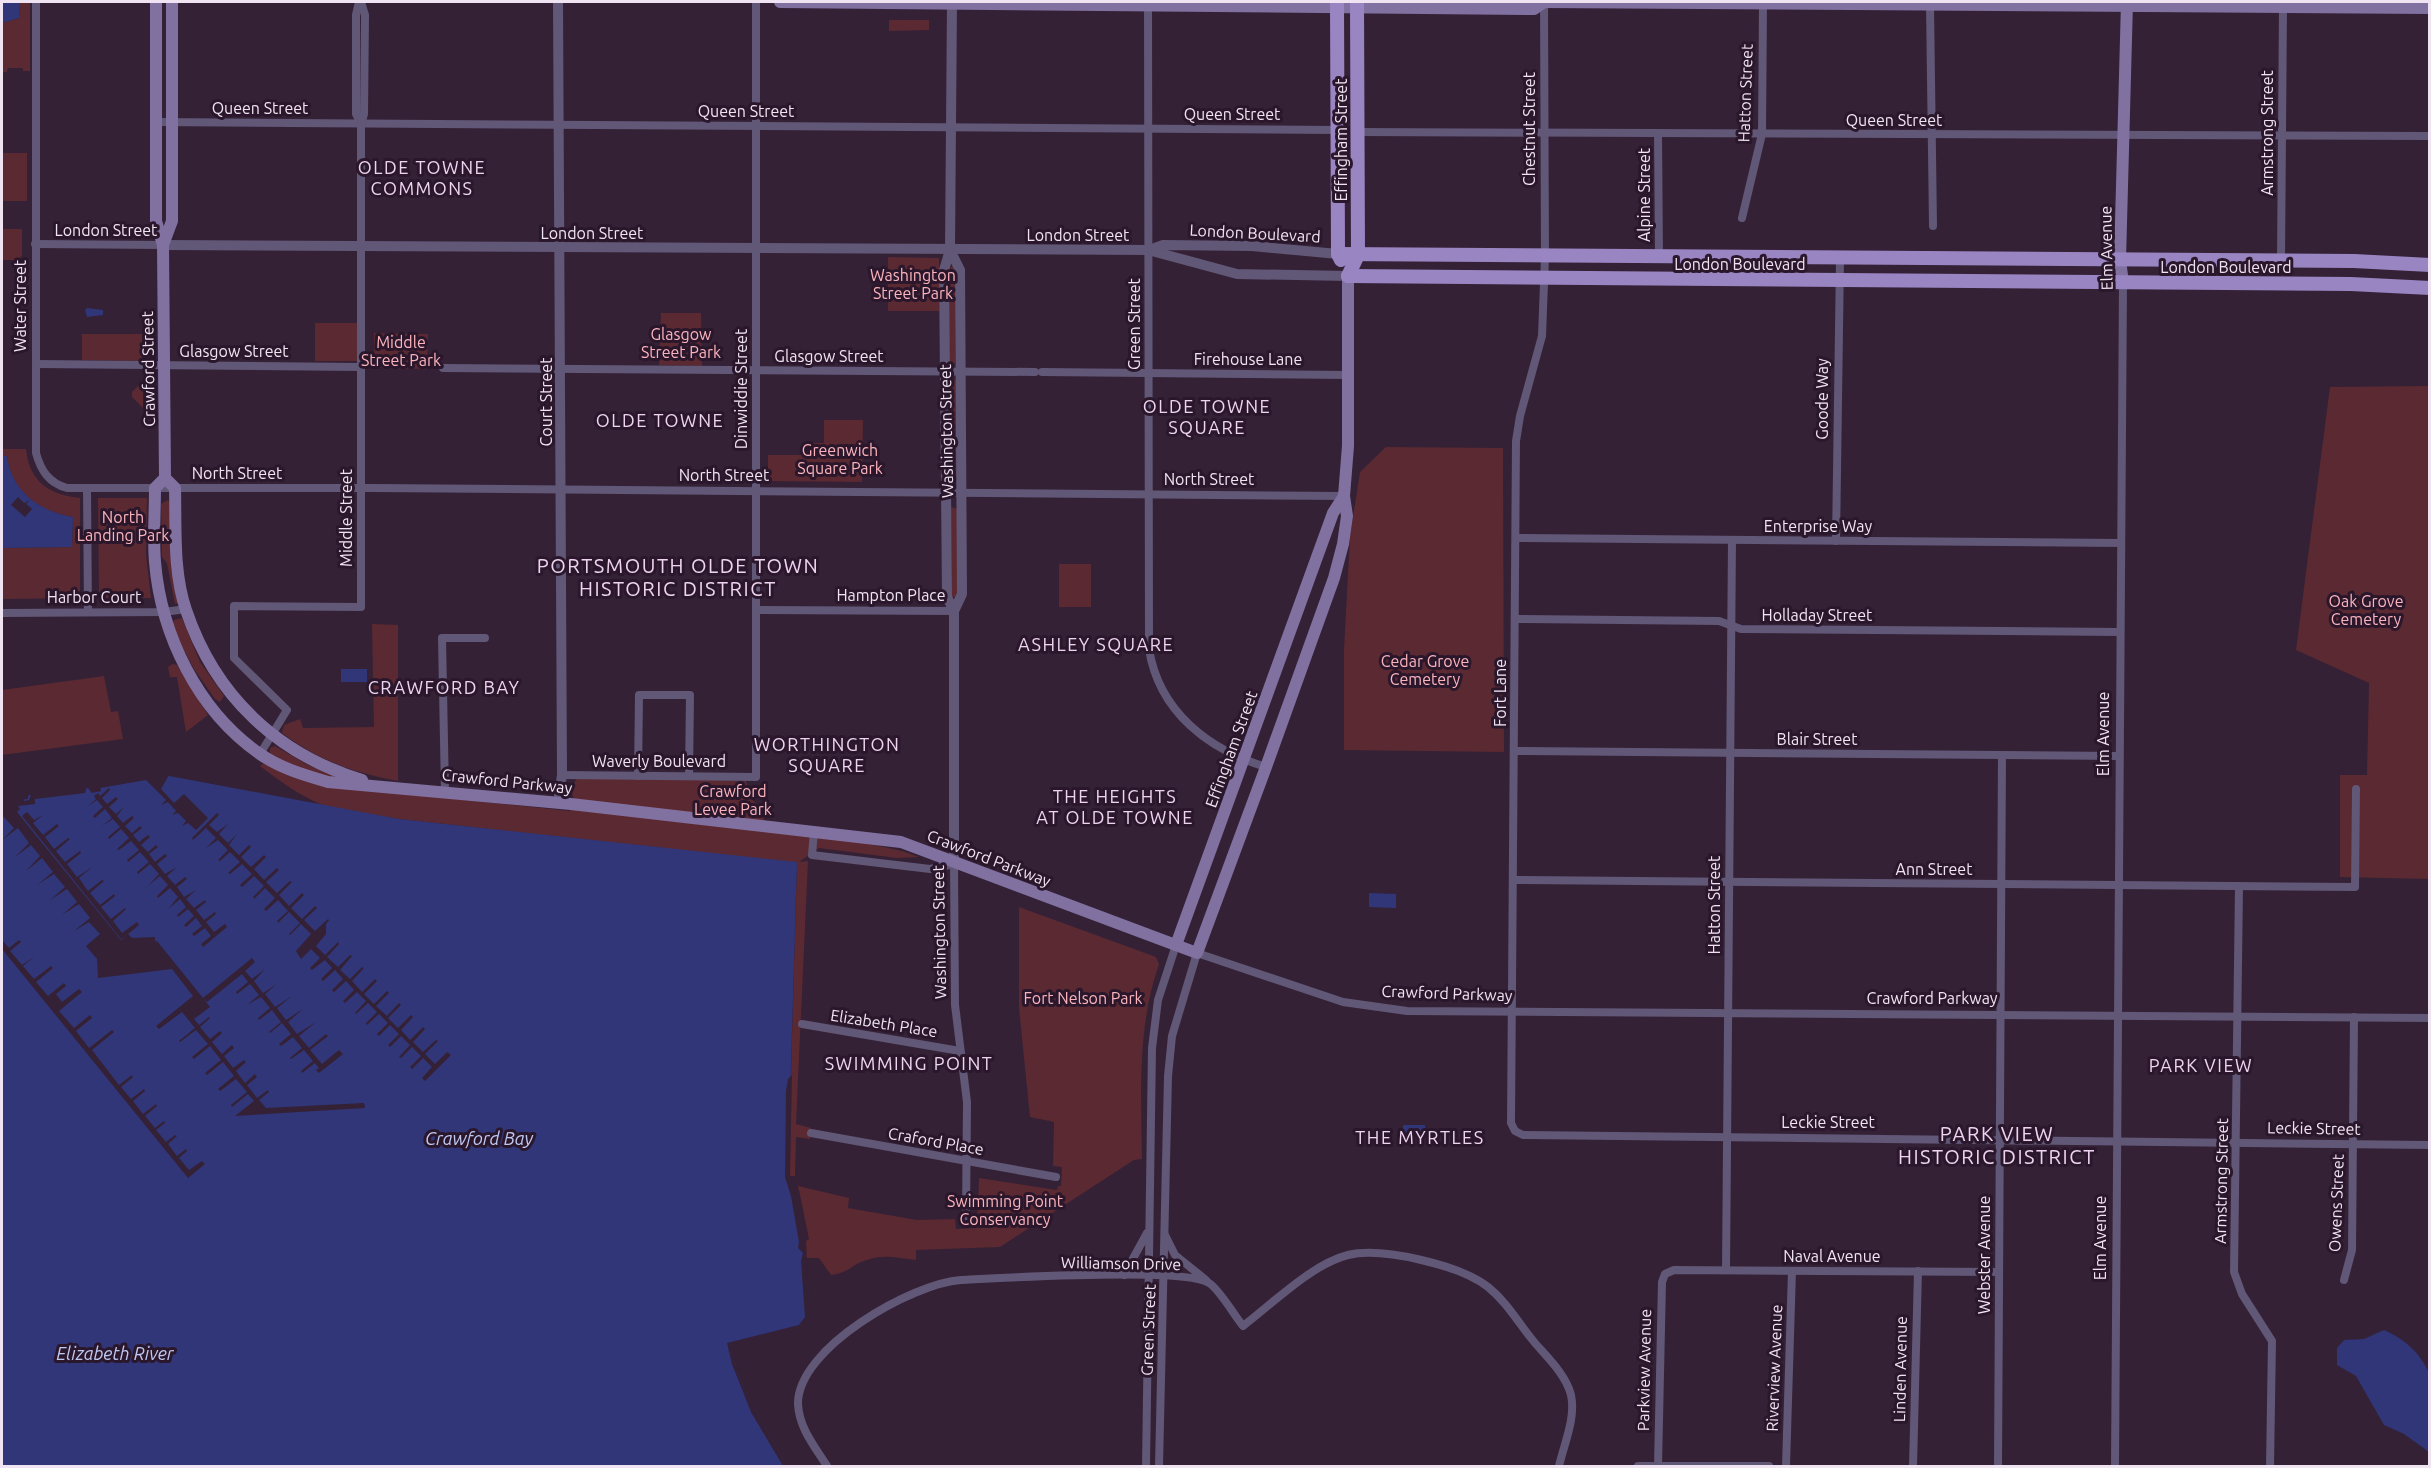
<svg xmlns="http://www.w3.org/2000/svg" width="2431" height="1468" viewBox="0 0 2431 1468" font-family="Ubuntu,sans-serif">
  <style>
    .green { fill: #5b2931 }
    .water { fill: #303678 }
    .pier { fill: #342136 }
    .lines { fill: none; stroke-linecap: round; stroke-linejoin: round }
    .minor { stroke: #615776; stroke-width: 8 }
    .tertiary { stroke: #615776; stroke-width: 10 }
    .secondary { stroke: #8171a1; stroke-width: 12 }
    .primary { stroke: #9a85c3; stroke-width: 14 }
    .labels { text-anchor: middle; stroke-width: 6; stroke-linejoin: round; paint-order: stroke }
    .street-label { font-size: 16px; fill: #f1e4f2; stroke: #2a172c }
    .park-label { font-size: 16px; fill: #fcb4bc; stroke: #2a172c }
    .neighbourhood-label { font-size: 18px; letter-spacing: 1.5px; fill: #eed4f0; stroke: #2a172c }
    .water-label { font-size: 18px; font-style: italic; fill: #bfc8f0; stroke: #2a172c }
    .quarter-label { font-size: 20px; letter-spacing: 1.5px; fill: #eed4f0; stroke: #2a172c }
  </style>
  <rect width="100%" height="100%" fill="#342136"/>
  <!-- green -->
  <g class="green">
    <path d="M20 2H30V71H23V68H8L7 72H2V23L19 18Z"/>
    <path d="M889 20H929V30L889 31Z"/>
    <rect x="3" y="153" width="24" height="48"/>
    <path d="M2 229H22V256L18 260H2Z"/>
    <path d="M888 257 939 258V311H888Z"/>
    <path d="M952 266 956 269 955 363 953 364 949 362 948 271Z"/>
    <path d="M661 313H701L702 366 659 365Z"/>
    <rect x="315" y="323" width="42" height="38"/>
    <path d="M374 333 428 334 427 369 374 368Z"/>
    <path d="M82 334H143L142 361 82 360Z"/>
    <path d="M953 379 957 381V477L954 479H951L949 381Z"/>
    <path d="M143 381V408L132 397V392Z"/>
    <path d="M2429 386V879L2340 877V775H2367L2369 683 2296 650 2330 387Z"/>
    <path d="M824 420H863L862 482 768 481V455H803V443H824Z"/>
    <path d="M1386 447 1503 448 1504 752 1344 750V650L1350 537 1360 472Z"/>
    <path d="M2 449H26C29 481 49 495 80 498V598L2 599V548L72 547 73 517C39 511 12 493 7 456H2Z"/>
    <path d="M98 498H147L146 555 151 598H99Z"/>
    <path d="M168 500 171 505 178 603 175 604 167 563 162 557 161 504Z"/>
    <path d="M951 507 958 509 957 597H952Z"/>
    <rect x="1059" y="564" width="32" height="43"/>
    <path d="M182 618 200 662 224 696 220 702 215 699 194 669 172 627 174 620Z"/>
    <path d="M372 624 398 625V781C351 772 320 761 282 733L284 725 300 719 303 728 374 727Z"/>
    <path d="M173 664 177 665 208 715 186 732 177 677H170L168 667Z"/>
    <path d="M104 676 111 712 118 711 123 739 2 755V690Z"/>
    <path d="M275 746 306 764 343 780 302 772 270 754V748Z"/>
    <path d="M264 763 328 786 570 811 574 798 570 790 579 775 746 781 750 798 763 809 764 821 902 851 919 857 897 858 819 848 799 862 808 861 796 1124 811 1128 810 1139 796 1137 795 1176H788L797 863 399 819C374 815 344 813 320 804 299 795 278 780 260 766Z"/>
    <path d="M1019 907 1156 957 1159 964C1137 1027 1141 1093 1142 1159L1134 1160 1000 1247 916 1250V1260C899 1258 883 1254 867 1260 852 1264 849 1273 831 1275L819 1258H803L798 1186 849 1198 848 1208 917 1220 955 1219 956 1229 977 1228 979 1178 1057 1190 1058 1186H1061L1062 1167 1053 1166 1054 1122 1030 1117 1019 1008Z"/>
  </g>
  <!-- water -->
  <g class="water">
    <path d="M2 2H20L19 18 2 23Z"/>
    <path d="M87 308 103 310V315L87 317 85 310Z"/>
    <path d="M2 456H7C12 492 39 511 73 517L72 547 2 548Z"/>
    <rect x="341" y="669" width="26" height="13"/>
    <path d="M164 775 399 819 797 862 788 1166 803 1253 807 1323 729 1345 744 1389 787 1466H2V797L10 801 28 799V795L88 788 92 793 101 791 100 786Z"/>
    <path d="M1369 893 1396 894V908L1369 907Z"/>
    <rect x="1403" y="1125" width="22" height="10"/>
    <path d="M2384 1330C2404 1339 2420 1352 2429 1373V1452L2404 1434 2384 1425 2356 1376 2337 1365V1348L2344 1340 2364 1339Z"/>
  </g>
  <!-- pier -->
  <g class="pier">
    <path d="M18 497 24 503 30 500 26 504 32 509 25 517 11 505Z"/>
    <path d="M158 773 169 775 161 789 174 803 184 794 208 818 196 830 188 823 182 826 186 821 178 813 172 815 176 811 168 802 161 805 166 800 146 780 100 788 99 783Z"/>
    <path d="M87 785 85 793 35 799V804L18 806 20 809 17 812 121 940 126 937 121 939 22 816 27 812 34 820 43 815 33 823 43 835 57 824 59 826 45 837 54 849 68 838 70 839 56 851 65 862 80 851 81 853 67 864 77 877 92 867 79 878 88 891 102 880 104 881 90 893 100 905 114 894 115 896 101 907 111 919 125 908 126 909 113 921 122 933 137 922 139 925 128 934 132 938 155 937V941L130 943 157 941 203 998 252 958 255 962 245 971 252 979 265 969 254 981 263 993 277 984 265 994 275 1007 292 996 277 1008 286 1020 303 1009 288 1022 297 1034 316 1022 299 1036 309 1048 326 1034 328 1036 310 1050 322 1064 339 1050 343 1054 319 1073 316 1070 319 1068 315 1063 302 1073 301 1071 313 1061 304 1050 291 1059 290 1058 302 1048 293 1037 281 1046 279 1044 291 1034 282 1023 270 1033 269 1032 281 1022 272 1010 259 1020 258 1018 270 1008 261 997 247 1005 259 995 250 984 237 994 236 992 248 982 242 974 207 1002 203 998 210 1007 194 1019 199 1025 209 1017 210 1018 200 1027 210 1039 220 1031 222 1033 212 1042 222 1054 232 1045 234 1048 224 1056 233 1068 244 1060 246 1062 236 1071 245 1083 255 1074 257 1077 247 1085 257 1098 268 1090 269 1092 259 1100 266 1108 364 1103 365 1108 235 1116 254 1101 248 1094 232 1107 231 1105 247 1092 236 1079 220 1091 218 1089 234 1076 223 1062 207 1075 205 1073 221 1060 210 1046 194 1059 192 1057 208 1044 196 1030 180 1042 179 1041 195 1028 182 1012 159 1029 156 1026 193 996 172 969 98 978 97 959 86 946 100 934 89 922 74 931 90 918 79 904 62 915 77 902 67 889 50 900 65 887 54 874 37 885 53 872 42 858 26 871 40 856 31 845 15 857 29 843 18 828 2 840 14 828 2 815V794L10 793 12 798 23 797 24 801 29 800 31 795 25 796 27 792Z"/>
    <path d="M109 788 110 790 102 798 107 804 116 797 118 799 109 807 116 814 124 807 117 816 123 823 132 816 134 818 125 826 132 833 140 826 142 828 133 835 139 842 148 835 150 837 141 845 148 852 156 845 158 847 149 854 155 862 165 854 167 856 157 864 165 874 177 867 167 876 175 885 185 877 187 879 177 887 184 897 196 890 186 899 194 908 205 900 206 902 196 910 204 920 215 912 216 914 206 922 214 932 225 924 227 927 203 947 201 944 211 936 205 928 194 936 192 934 202 926 196 918 186 927 184 925 194 916 188 909 178 917 177 915 186 907 180 899 168 909 178 897 170 888 158 898 157 896 168 885 160 876 148 886 159 874 150 864 138 874 137 872 149 862 140 852 128 862 127 860 139 850 131 841 119 850 117 849 129 838 121 829 109 839 108 837 120 827 113 819 102 826 112 818 105 809 95 818 93 816 103 807 97 800 88 806 96 799 94 796 98 793 100 796Z"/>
    <path d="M217 813 219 815 209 825 217 832 228 824 219 834 228 843 237 834 229 845 239 855 249 845 251 847 241 857 251 867 264 855 266 857 254 869 264 880 277 868 279 870 266 882 277 893 290 881 292 882 279 895 289 906 302 893 304 895 291 908 302 919 315 906 317 908 304 920 315 931 328 919 329 920 326 924V934L316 946 325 955 338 942 339 944 327 957 338 967 350 955 352 956 340 970 350 979 362 967 364 968 352 981 362 992 375 979 377 981 364 994 374 1004 387 991 389 993 376 1006 387 1016 399 1003 401 1005 388 1018 398 1028 411 1015 413 1017 401 1030 410 1040 423 1027 425 1029 413 1042 423 1052 436 1040 438 1041 425 1054 435 1064 447 1052 451 1055 425 1081 422 1078 432 1067 423 1058 412 1069 410 1067 421 1056 412 1047 401 1058 399 1057 410 1045 401 1036 390 1047 388 1045 399 1034 390 1025 379 1036 377 1034 388 1023 379 1014 367 1025 366 1023 377 1012 368 1003 356 1014 355 1013 366 1001 357 992 345 1003 343 1001 354 990 346 981 334 992 332 990 343 979 335 970 323 981 321 979 332 968 325 960 312 970 310 968 320 958 311 949 301 959 296 951 311 934 301 924 290 935 289 934 300 923 289 912 278 923 277 921 288 911 278 900 266 911 264 909 275 898 265 888 254 899 253 897 264 886 254 876 242 887 240 885 252 874 242 864 230 874 228 873 240 862 230 852 220 861 218 860 228 850 218 840 206 848 216 838 206 828 193 840 192 838Z"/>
    <path d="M2 940 9 948 19 940 21 942 10 951 22 965 34 957 23 966 34 979 51 966 53 968 36 982 48 996 64 983 66 986 56 994 62 1002 79 989 82 992 59 1011 74 1028 90 1015 92 1018 76 1031 89 1048 112 1030 114 1032 92 1050 119 1085 132 1075 133 1077 121 1087 131 1099 144 1089 145 1091 133 1101 143 1114 156 1104 157 1106 145 1116 155 1128 164 1121 165 1123 156 1130 166 1142 175 1135 177 1136 168 1144 177 1156 186 1149 187 1151 179 1158 189 1170 202 1161 205 1164 188 1178 2 949Z"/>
    <path d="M792 1075 790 1176 792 1186 799 1190 809 1239 806 1241 810 1324 805 1329 729 1345 744 1389 787 1466H783L751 1412 732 1364 727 1343 799 1325 805 1317 801 1261 803 1253 798 1248 799 1242 791 1196 785 1177 786 1091 788 1079Z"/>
  </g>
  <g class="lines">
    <!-- minor -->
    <g class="minor">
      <path d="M36 2V453C41 471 49 483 67 488H374L1344 496"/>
      <path d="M359 2 356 15V114L361 124"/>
      <path d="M1148 2 1149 649C1159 712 1209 750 1266 767"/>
      <path d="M1544 2 1545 257 1542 336 1520 416 1516 441 1511 1123 1515 1131 1523 1135 2430 1145"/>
      <path d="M1930 5 1933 226"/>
      <path d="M156 122 1336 130"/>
      <path d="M1358 132 2430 136"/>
      <path d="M1658 133 1659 257"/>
      <path d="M1742 218 1762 134 1763 4"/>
      <path d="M35 244 163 245"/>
      <path d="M2281 261 2283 6"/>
      <path d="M36 364 361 367"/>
      <path d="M443 368 1035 372"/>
      <path d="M1042 372 1347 375"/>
      <path d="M87 488 88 612"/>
      <path d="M1516 538 2121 543"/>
      <path d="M1836 541 1840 259"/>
      <path d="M756 610 954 611"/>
      <path d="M2 613 164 612 186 609"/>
      <path d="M1515 619 1719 621 1741 629 2120 632"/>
      <path d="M1514 751 2119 756"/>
      <path d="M260 754 287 710 234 658V606L361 607V124L364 114 365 15 361 2"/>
      <path d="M562 775 756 777V2"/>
      <path d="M638 776 639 695H690L689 776"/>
      <path d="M445 792 442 638H485"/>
      <path d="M814 831 812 855 930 869 954 864 955 1005 967 1102 966 1216"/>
      <path d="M1513 880 2355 887 2356 789"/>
      <path d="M2239 886 2234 1272 2242 1294 2272 1341 2270 1466"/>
      <path d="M802 1024 960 1051"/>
      <path d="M811 1133 1056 1177"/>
      <path d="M1165 1235 1175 1255 1206 1280"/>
      <path d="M1726 1270 1732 540"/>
      <path d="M1124 1275 1147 1233"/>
      <path d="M2344 1280 2352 1250 2354 1017"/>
      <path d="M827 1466C815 1447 799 1428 798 1404 797 1348 913 1283 961 1280 1000 1278 1186 1267 1209 1283 1220 1290 1234 1315 1243 1326 1272 1304 1312 1264 1348 1255 1382 1247 1460 1265 1488 1287 1507 1302 1519 1324 1535 1343 1548 1358 1566 1375 1571 1395 1576 1418 1564 1444 1559 1466"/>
      <path d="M1146 1466 1152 1048 1158 1000 1176 945"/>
      <path d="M1159 1466 1168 1076 1172 1036 1197 953 1343 1002 1407 1011 2430 1018"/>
      <path d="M1638 1466H1769"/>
      <path d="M1658 1466 1662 1282 1665 1274 1674 1270 1999 1272"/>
      <path d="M1786 1466 1792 1271"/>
      <path d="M1913 1466 1918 1271"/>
      <path d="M1998 1466 2002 755"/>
      <path d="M2115 1466 2123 283"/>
    </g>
    <!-- tertiary -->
    <g class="tertiary">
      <path d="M558 2 562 775 558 803"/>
      <path d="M952 2 950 250 944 270 947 597 954 611V864"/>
      <path d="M163 245 1148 250 1237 274 1348 276"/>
      <path d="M950 250 960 270 962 594 954 611"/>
      <path d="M1149 250 1163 245 1252 246 1338 254"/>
    </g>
    <!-- secondary -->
    <g class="secondary">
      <path d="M156 2V221L163 245 165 478 175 488C176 528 173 572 186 610 215 696 277 754 362 780"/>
      <path d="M780 2 1534 9 1544 2"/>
      <path d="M1543 2 2430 8"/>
      <path d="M163 245 172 221V2"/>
      <path d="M2123 283 2120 260 2127 2"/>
      <path d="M165 478 155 488C155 512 153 537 155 562 161 635 198 711 260 754 280 768 304 775 328 782L571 804 901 842 1197 953 1266 767 1334 578 1343 544 1347 516 1344 496 1348 446V276"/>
      <path d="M1176 945 1333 513 1344 496"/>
    </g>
    <!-- primary -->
    <g class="primary">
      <path d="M1337 2 1338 254 1341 260"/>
      <path d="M1338 254 2354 261 2430 265"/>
      <path d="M1348 276 2351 284 2430 288"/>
      <path d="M1348 276 1358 255 1357 2"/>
    </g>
  </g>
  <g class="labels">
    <!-- street labels -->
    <g class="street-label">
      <text transform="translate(1745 93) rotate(-88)" y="6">Hatton Street</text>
      <text x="260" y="114">Queen Street</text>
      <text x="746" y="117">Queen Street</text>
      <text x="1232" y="120">Queen Street</text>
      <text x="1894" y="126">Queen Street</text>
      <text transform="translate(1529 129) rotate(-90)" y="6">Chestnut Street</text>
      <text transform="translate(2267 133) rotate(-90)" y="6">Armstrong Street</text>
      <text transform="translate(1341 140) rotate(-90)" y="6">Effingham Street</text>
      <text transform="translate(1644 195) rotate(-90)" y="6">Alpine Street</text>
      <text x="106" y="236">London Street</text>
      <text x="592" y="239">London Street</text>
      <text transform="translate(1255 233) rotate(3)" y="6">London Boulevard</text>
      <text x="1078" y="241">London Street</text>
      <text transform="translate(2106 248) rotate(-91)" y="6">Elm Avenue</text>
      <text x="1740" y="270">London Boulevard</text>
      <text x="2226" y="273">London Boulevard</text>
      <text transform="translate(20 306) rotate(-90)" y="6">Water Street</text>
      <text transform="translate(1134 324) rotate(-90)" y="6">Green Street</text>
      <text x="234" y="357">Glasgow Street</text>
      <text x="829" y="362">Glasgow Street</text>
      <text x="1248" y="365">Firehouse Lane</text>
      <text transform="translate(148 369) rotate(-91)" y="6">Crawford Street</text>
      <text transform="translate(741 389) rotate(-90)" y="6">Dinwiddie Street</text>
      <text transform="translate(1822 399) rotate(-90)" y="6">Goode Way</text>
      <text transform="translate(546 402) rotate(-90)" y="6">Court Street</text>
      <text transform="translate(946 431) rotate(-91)" y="6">Washington Street</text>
      <text x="237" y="479">North Street</text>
      <text x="724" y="481">North Street</text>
      <text x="1209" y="485">North Street</text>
      <text transform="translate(346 518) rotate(-90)" y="6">Middle Street</text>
      <text x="1818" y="532">Enterprise Way</text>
      <text x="891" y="601">Hampton Place</text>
      <text x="94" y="603">Harbor Court</text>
      <text x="1817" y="621">Holladay Street</text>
      <text transform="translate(1500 693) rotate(-90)" y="6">Fort Lane</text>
      <text transform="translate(2103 734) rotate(-90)" y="6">Elm Avenue</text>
      <text x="1817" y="745">Blair Street</text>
      <text transform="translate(1231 749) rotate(-70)" y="6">Effingham Street</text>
      <text x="659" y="767">Waverly Boulevard</text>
      <text transform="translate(507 781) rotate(6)" y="6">Crawford Parkway</text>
      <text transform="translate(989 858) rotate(21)" y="6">Crawford Parkway</text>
      <text x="1934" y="875">Ann Street</text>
      <text transform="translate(1714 905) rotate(-90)" y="6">Hatton Street</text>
      <text transform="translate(939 932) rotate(-91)" y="6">Washington Street</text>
      <text transform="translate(1447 993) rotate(2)" y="6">Crawford Parkway</text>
      <text x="1932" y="1004">Crawford Parkway</text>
      <text transform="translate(884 1023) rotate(9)" y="6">Elizabeth Place</text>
      <text x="1828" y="1128">Leckie Street</text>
      <text transform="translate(2314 1128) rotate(1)" y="6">Leckie Street</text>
      <text transform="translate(936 1141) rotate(10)" y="6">Craford Place</text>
      <text transform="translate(2221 1181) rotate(-89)" y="6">Armstrong Street</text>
      <text transform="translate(2336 1203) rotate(-88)" y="6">Owens Street</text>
      <text transform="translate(2100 1238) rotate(-90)" y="6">Elm Avenue</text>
      <text transform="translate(1984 1255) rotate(-90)" y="6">Webster Avenue</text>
      <text x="1832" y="1262">Naval Avenue</text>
      <text transform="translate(1121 1263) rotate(1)" y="6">Williamson Drive</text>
      <text transform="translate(1148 1330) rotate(-88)" y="6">Green Street</text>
      <text transform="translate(1774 1368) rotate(-88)" y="6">Riverview Avenue</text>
      <text transform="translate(1900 1369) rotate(-89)" y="6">Linden Avenue</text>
      <text transform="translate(1644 1370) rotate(-89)" y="6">Parkview Avenue</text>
    </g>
    <!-- park labels -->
    <g class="park-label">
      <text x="913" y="281">Washington<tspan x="913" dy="18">Street Park</tspan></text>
      <text x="681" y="340">Glasgow<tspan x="681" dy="18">Street Park</tspan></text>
      <text x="401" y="348">Middle<tspan x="401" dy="18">Street Park</tspan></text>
      <text x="840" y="456">Greenwich<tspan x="840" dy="18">Square Park</tspan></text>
      <text x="123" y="523">North<tspan x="123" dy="18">Landing Park</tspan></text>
      <text x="2366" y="607">Oak Grove<tspan x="2366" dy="18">Cemetery</tspan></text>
      <text x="1425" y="667">Cedar Grove<tspan x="1425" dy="18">Cemetery</tspan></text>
      <text x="733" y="797">Crawford<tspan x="733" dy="18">Levee Park</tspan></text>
      <text x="1083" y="1004">Fort Nelson Park</text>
      <text x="1005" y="1207">Swimming Point<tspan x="1005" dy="18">Conservancy</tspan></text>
    </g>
    <!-- neighbourhood labels -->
    <g class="neighbourhood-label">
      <text x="422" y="174">OLDE TOWNE<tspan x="422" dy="21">COMMONS</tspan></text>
      <text x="1207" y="413">OLDE TOWNE<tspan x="1207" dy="21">SQUARE</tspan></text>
      <text x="660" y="427">OLDE TOWNE</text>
      <text x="1096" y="651">ASHLEY SQUARE</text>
      <text x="444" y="694">CRAWFORD BAY</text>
      <text x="827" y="751">WORTHINGTON<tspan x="827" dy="21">SQUARE</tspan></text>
      <text x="1115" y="803">THE HEIGHTS<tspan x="1115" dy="21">AT OLDE TOWNE</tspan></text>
      <text x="909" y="1070">SWIMMING POINT</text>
      <text x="2201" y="1072">PARK VIEW</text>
      <text x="1420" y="1144">THE MYRTLES</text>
    </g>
    <!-- water labels -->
    <g class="water-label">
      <text x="479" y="1145">Crawford Bay</text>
      <text x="115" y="1360">Elizabeth River</text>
    </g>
    <!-- quarter labels -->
    <g class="quarter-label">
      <text x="678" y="573">PORTSMOUTH OLDE TOWN<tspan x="678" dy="23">HISTORIC DISTRICT</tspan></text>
      <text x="1997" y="1141">PARK VIEW<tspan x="1997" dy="23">HISTORIC DISTRICT</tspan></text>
    </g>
  </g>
  <!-- border -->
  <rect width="2431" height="1468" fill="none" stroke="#f1e4f2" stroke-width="6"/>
</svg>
